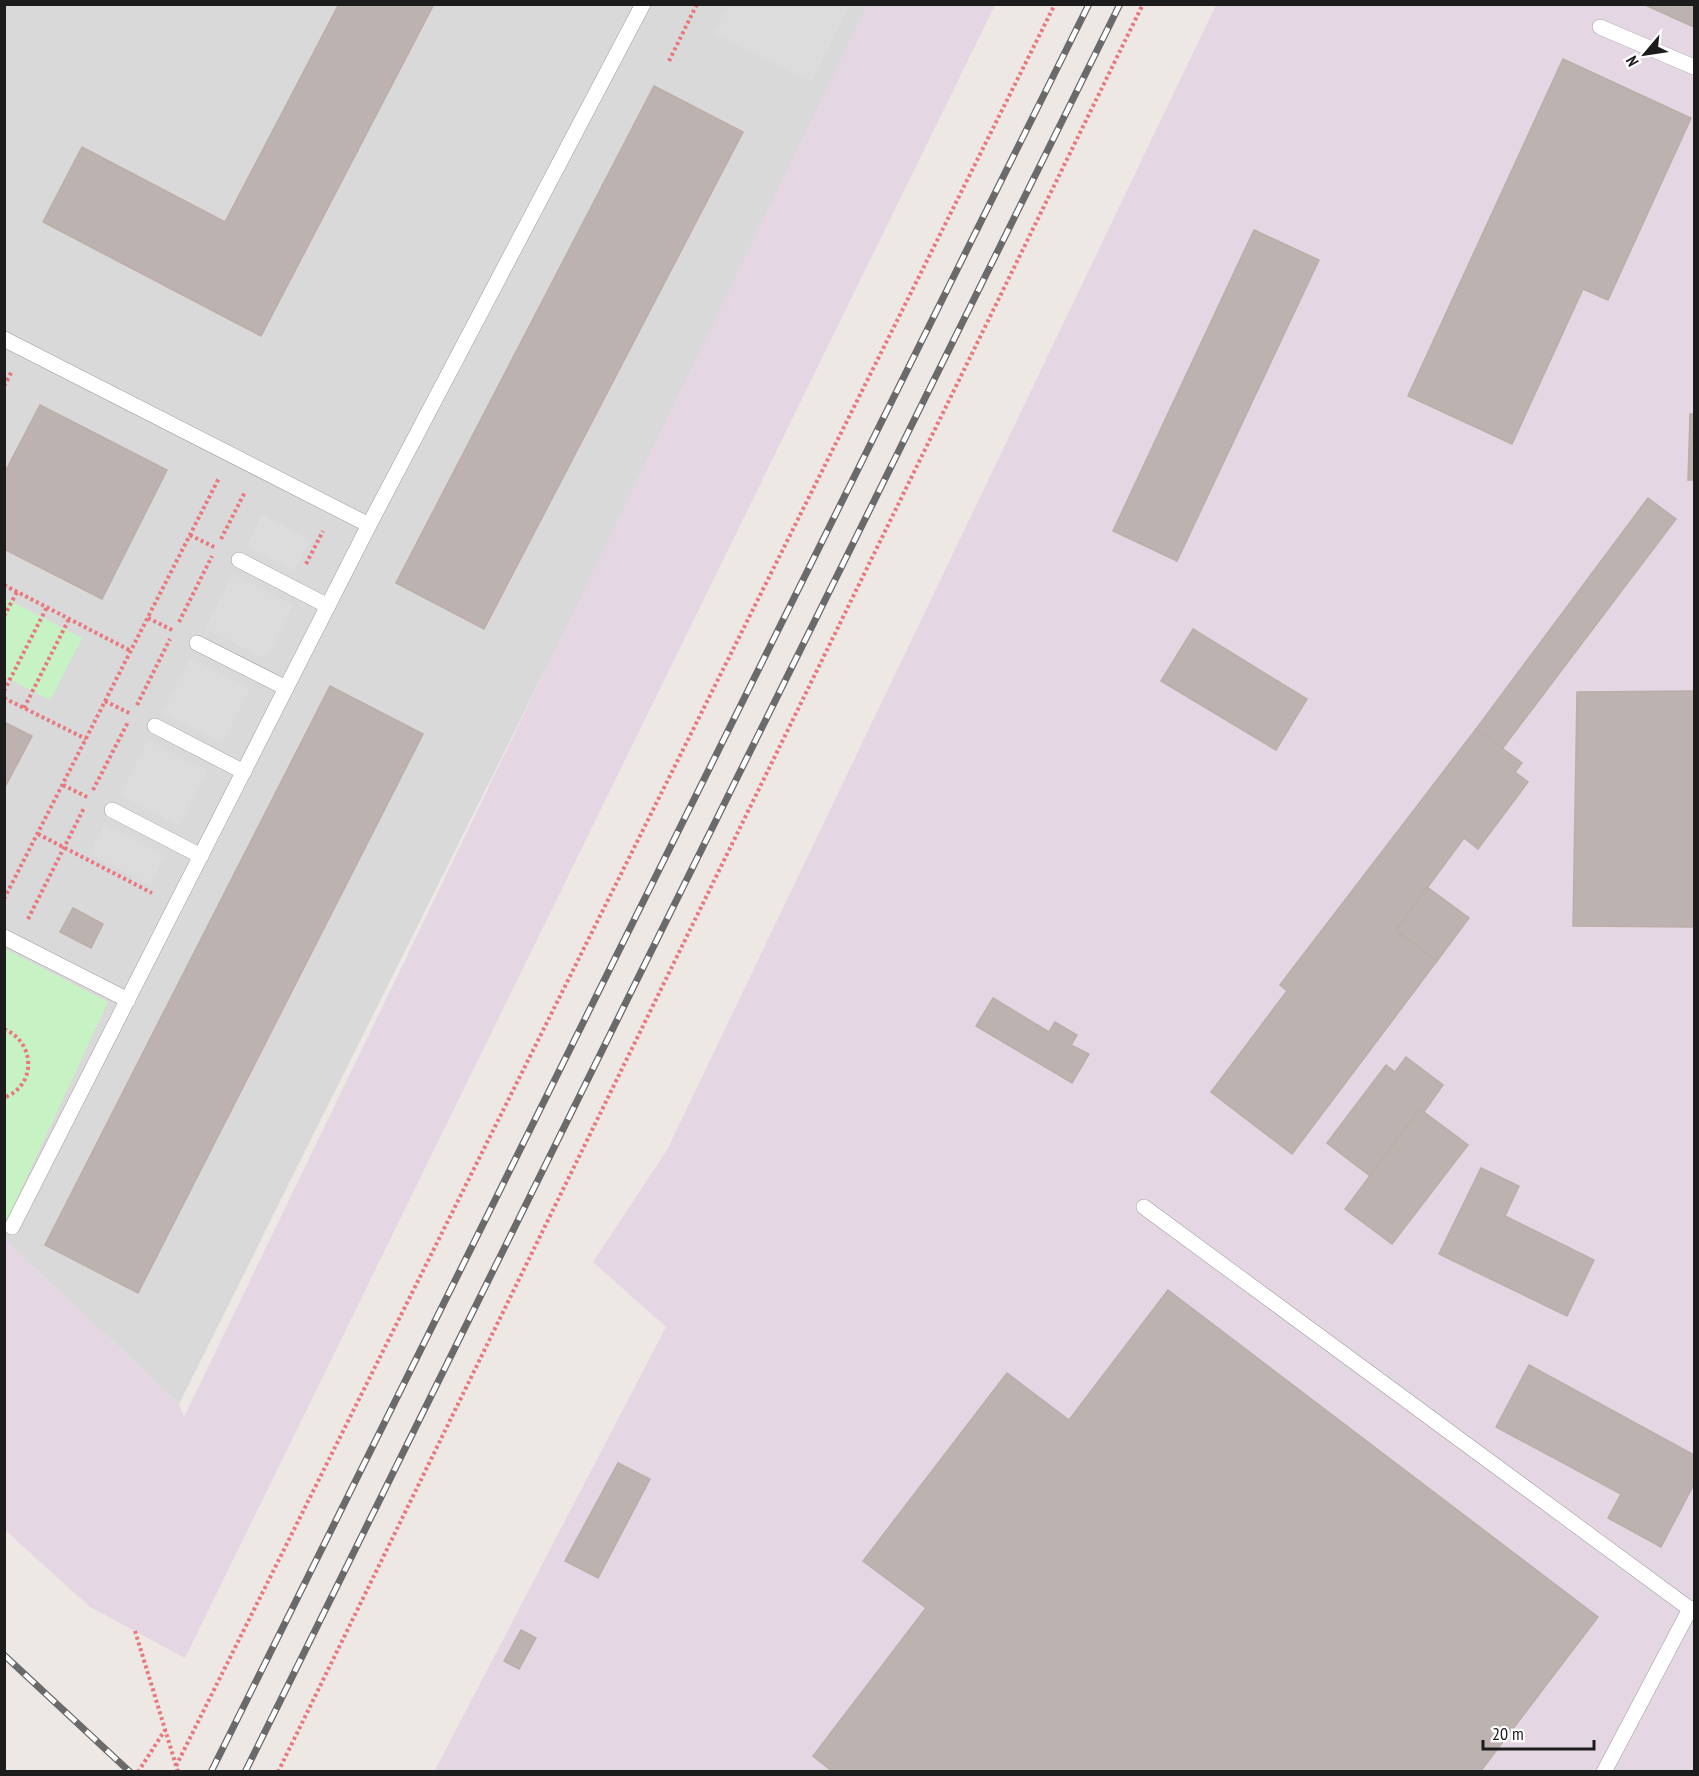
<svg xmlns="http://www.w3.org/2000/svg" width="1699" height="1776" viewBox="0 0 1699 1776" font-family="'PT Sans Narrow',sans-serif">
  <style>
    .residential { fill: #dad9da }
    .industrial { fill: #e5d6e4 }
    .park { fill: #c7f3c4 }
    .parking { fill: #dcdcdc }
    .building { fill: #bcb3b0; stroke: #bcada7; stroke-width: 1.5 }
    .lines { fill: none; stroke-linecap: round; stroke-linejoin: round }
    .lane-casing { stroke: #9d9d9d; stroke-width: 16 }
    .path { stroke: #ea777c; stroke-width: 4; stroke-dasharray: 3 3; stroke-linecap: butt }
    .lane { stroke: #fff; stroke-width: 15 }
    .rail-casing { stroke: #6a6a6a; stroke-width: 7 }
    .rail { stroke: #fff; stroke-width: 4.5; stroke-dasharray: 14; stroke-linecap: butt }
  </style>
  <rect width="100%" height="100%" fill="#ede8e3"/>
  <!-- residential -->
  <path class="residential" d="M4 5H877L179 1404 5 1240Z"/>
  <!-- industrial -->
  <g class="industrial">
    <path d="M867 5H995L185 1658 90 1607 5 1530V1240L179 1404 184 1417Z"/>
    <path d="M1216 5H1694V1771L434 1772 666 1327 593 1262 667 1150Z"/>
  </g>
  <!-- park -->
  <g class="park">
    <path d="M5 598 82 638 50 700 5 677Z"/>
    <path d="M5 949 108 1002 5 1224Z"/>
  </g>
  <!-- parking -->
  <g class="parking">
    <path d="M728 5V4L850 5 812 82 713 34Z"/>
    <path d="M262 515 310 540 294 571 246 547Z"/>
    <path d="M232 574 293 605 265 659 205 628Z"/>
    <path d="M190 658 250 688 223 743 162 712Z"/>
    <path d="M148 740 208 771 180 826 120 795Z"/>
    <path d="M104 825 165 856 150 885 90 854Z"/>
  </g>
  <!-- building -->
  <g class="building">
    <path d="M339 4H434L261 336 43 222 82 147 225 222Z"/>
    <path d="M1643 4H1694V27Z"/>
    <path d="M1563 59 1691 118 1608 300 1583 289 1512 444 1408 396Z"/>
    <path d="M654 86 743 132 484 629 396 583Z"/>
    <path d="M1254 230 1319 260 1177 561 1113 531Z"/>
    <path d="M40 405 167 470 102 599 4 549V474Z"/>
    <path d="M1690 414H1694V480H1688Z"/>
    <path d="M1648 498 1676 519 1502 749 1476 729Z"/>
    <path d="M1193 629 1307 699 1276 750 1161 681Z"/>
    <path d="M330 686 423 734 138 1293 45 1245Z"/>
    <path d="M1694 691V927L1573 926 1577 692Z"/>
    <path d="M4 722 32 736 4 789Z"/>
    <path d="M1476 729 1522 763 1515 772 1528 782 1478 849 1464 838 1396 930 1437 961 1292 1154 1211 1092 1287 991 1280 985Z"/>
    <path d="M1427 887 1469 918 1437 961 1396 930Z"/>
    <path d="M73 908 103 924 91 948 60 932Z"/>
    <path d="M993 998 1049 1032 1055 1022 1077 1035 1071 1045 1089 1054 1072 1083 976 1026Z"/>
    <path d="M1406 1057 1443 1085 1424 1112 1420 1109 1370 1176 1327 1143 1386 1065 1395 1072Z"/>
    <path d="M1420 1109 1468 1145 1392 1244 1345 1209Z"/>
    <path d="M1481 1168 1519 1186 1505 1216 1594 1260 1567 1316 1439 1254Z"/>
    <path d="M1168 1290 1598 1617 1480 1772H833L813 1756 926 1608 863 1561 1007 1373 1069 1420Z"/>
    <path d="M1529 1365 1694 1455V1484L1661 1547 1608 1518 1621 1494 1496 1427Z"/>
    <path d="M618 1463 650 1479 598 1578 565 1561Z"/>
    <path d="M521 1630 536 1638 519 1669 504 1661Z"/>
  </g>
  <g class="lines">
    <!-- lane casing -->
    <g class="lane-casing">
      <g id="lane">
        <path d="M1600 27 1694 67"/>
        <path d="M4 339 369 525 12 1227"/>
        <path d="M369 525 643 4"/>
        <path d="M239 560 328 606"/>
        <path d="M197 643 286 688"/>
        <path d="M155 726 244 772"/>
        <path d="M112 810 201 856"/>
        <path d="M4 937 128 1000"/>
        <path d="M1144 1207 1690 1609 1694 1608"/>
        <path d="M1604 1772 1690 1609"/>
      </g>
    </g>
    <!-- path -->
    <g class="path">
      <path d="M669 61 697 4"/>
      <path d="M4 386 12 371"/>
      <path d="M190 535 216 548"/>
      <path d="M221 539 245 492"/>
      <path d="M306 564 323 531"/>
      <path d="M4 585 131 651"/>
      <path d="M4 616 17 592"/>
      <path d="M148 618 174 631"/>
      <path d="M179 622 212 556"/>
      <path d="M4 691 47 607"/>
      <path d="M4 698 86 739"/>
      <path d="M105 701 131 714"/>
      <path d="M137 705 170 639"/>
      <path d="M24 708 69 619"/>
      <path d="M63 785 89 798"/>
      <path d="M93 790 128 722"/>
      <path d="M38 834 152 893"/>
      <path d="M4 899 219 478"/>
      <path d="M28 919 84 808"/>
      <path d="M4 1029C29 1039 37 1071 17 1090 14 1093 8 1096 4 1098"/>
      <path d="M135 1631 178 1772"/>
      <path d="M176 1766 1055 4"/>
      <path d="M138 1772 165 1730"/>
      <path d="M278 1772 1143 4"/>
    </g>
    <!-- lane -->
    <use href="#lane" class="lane"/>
    <!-- rail casing -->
    <g class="rail-casing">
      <g id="rail">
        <path d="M4 1655 130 1772"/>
        <path d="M211 1772 1089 4"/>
        <path d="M245 1772 1120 4"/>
      </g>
    </g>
    <!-- rail -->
    <use href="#rail" class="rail"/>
  </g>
  <!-- border -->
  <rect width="1699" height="1776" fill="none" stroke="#1c1c1c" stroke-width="12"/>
  <!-- north arrow -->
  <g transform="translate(1645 54) rotate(241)" stroke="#ffffff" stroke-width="4.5" paint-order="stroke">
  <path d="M0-4.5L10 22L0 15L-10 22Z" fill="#1c1c1c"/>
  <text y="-9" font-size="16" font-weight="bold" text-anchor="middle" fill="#1c1c1c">N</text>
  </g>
  <!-- scale -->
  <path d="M1483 1740v9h111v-9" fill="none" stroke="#1c1c1c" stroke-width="3"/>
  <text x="1492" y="1740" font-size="18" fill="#1c1c1c" stroke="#ffffff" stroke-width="4.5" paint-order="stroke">20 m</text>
</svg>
